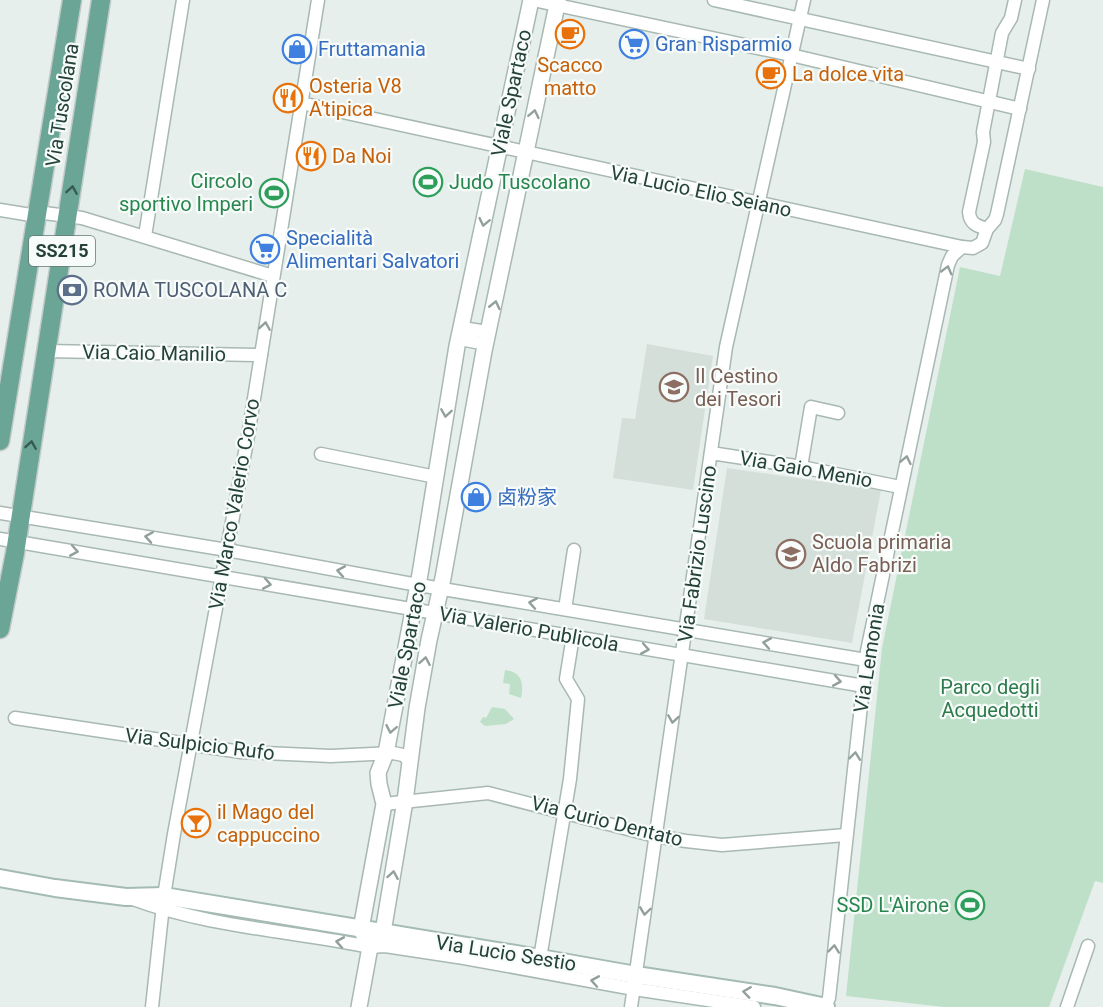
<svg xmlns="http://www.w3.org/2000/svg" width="1103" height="1007" viewBox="0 0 1103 1007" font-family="Roboto,'Noto Sans SC',sans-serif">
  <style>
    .built { fill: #d4dfda }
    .green { fill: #bfe0c8 }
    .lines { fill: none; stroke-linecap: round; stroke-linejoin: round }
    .minor-casing { stroke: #a8b8b2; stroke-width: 15 }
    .tertiary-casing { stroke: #a8b8b2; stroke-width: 18 }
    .secondary-casing { stroke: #a4bbb3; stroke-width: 20 }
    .primary-casing { stroke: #c2cac8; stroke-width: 21 }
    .minor { stroke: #fff; stroke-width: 12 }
    .tertiary { stroke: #fff; stroke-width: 15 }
    .secondary { stroke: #fff; stroke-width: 16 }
    .primary { stroke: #6aa596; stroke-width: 18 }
    .oneway { stroke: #92a09c }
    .oneway2 { stroke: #365b51 }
    .labels { text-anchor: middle; stroke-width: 4.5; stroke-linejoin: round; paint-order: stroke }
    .shield { fill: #f7fbf9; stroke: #637a73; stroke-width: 1.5 }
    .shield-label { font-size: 18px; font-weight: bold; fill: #24423a }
    .shop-label { font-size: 20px; fill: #366cbe; stroke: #f7fbf9; text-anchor: start }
    .food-label { font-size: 20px; fill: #c56008; stroke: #f7fbf9; text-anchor: start }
    .street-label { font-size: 20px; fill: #24423a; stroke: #f7fbf9 }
    .leisure-label { font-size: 20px; fill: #27864d; stroke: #f7fbf9; text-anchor: end }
    .service-label { font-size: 20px; fill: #4e5e75; stroke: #f7fbf9; text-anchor: start }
    .education-label { font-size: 20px; fill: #785e54; stroke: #f7fbf9; text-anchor: start }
    .park-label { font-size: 20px; fill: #2d7a4b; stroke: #f7fbf9 }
  </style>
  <rect width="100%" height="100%" fill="#e6efeb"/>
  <!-- built -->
  <g class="built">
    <path d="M647 344 713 356 693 490 613 478 622 418 635 419Z"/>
    <path d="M727 468 881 490 852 643 704 619Z"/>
  </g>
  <!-- green -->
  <g class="green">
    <path d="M1025 169 1103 187V883L1095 881 1049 1007H944L846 996 882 648 960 267 1000 276Z"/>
    <path d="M505 670C522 672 524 683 521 698L509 694 510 684 503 683Z"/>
    <path d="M492 707 505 709 514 719 506 724 485 726 480 722 483 717 486 718Z"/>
  </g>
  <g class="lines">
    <!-- minor casing -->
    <g class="minor-casing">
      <g id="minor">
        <path d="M533 0 791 55 1020 109"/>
        <path d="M714 0 1029 69"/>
        <path d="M301 103 962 247 973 248 982 243 987 229 995 220 997 214 1043 0"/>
        <path d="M0 210 37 216"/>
        <path d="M37 212 82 218 273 276"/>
        <path d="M987 229C977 226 970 224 969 212L984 142 983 132 1002 33 1011 18 1015 0"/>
        <path d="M145 236 183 0"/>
        <path d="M462 328 488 332"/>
        <path d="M460 339 486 344"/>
        <path d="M46 351 261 355"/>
        <path d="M711 453 796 466 900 487"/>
        <path d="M321 454 436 477"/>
        <path d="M801 467 811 407 838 413"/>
        <path d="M0 513 227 550 407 583 866 660"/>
        <path d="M0 539 864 686"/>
        <path d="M565 609 574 550"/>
        <path d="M15 718 241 752 331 756 393 753 403 755 411 762"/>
        <path d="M384 804 488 793 655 836 686 841 722 845 846 835"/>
        <path d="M133 899C209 927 291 931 370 947L385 946 464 958 634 989 754 1007"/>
        <path d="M540 958 570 779 578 699 566 679 573 636"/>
        <path d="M152 1007 164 896 174 834 248 436 318 0"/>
        <path d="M631 1007 726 347 804 0"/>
        <path d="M825 1007 829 998 867 651 948 265 952 256 962 247"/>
        <path d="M1067 1007 1088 946"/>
      </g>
    </g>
    <!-- tertiary casing -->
    <g class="tertiary-casing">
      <g id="tertiary">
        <path d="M365 938 361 929 384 804 379 784 378 773 386 753 420 574 457 346 531 0"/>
        <path d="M359 1007 370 947 383 932 405 801 417 708 429 640 443 578 484 351 558 0"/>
      </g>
    </g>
    <!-- secondary casing -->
    <g class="secondary-casing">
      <path id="secondary" d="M0 878 55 888 126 897 164 896 540 958 636 975 775 996 826 1007"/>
    </g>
    <!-- primary casing -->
    <g class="primary-casing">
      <g id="primary">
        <path d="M0 441 72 0"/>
        <path d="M0 629 15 553 101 0"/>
      </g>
    </g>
    <!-- minor -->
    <use href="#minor" class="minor"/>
    <!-- tertiary -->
    <use href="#tertiary" class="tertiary"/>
    <!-- secondary -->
    <use href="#secondary" class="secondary"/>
    <!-- primary -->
    <use href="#primary" class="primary"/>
  </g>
  <!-- one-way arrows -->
  <defs><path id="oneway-chevron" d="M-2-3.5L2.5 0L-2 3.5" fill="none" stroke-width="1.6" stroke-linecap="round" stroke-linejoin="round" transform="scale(1.5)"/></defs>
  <g class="oneway">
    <use href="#oneway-chevron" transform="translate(534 114) rotate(-78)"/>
    <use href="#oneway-chevron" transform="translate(484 222) rotate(102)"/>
    <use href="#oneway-chevron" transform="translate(947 270) rotate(-75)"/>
    <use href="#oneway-chevron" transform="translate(495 305) rotate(-77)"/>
    <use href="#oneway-chevron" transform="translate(265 326) rotate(-81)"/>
    <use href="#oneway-chevron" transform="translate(446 413) rotate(99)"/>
    <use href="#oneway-chevron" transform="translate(906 460) rotate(-78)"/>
    <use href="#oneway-chevron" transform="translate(149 537) rotate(-171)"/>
    <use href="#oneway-chevron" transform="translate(74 551) rotate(10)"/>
    <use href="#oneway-chevron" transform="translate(341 571) rotate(-170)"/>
    <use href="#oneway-chevron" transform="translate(267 584) rotate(10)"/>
    <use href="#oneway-chevron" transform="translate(533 603) rotate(-170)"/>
    <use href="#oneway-chevron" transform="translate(767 643) rotate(-170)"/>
    <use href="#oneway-chevron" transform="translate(645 649) rotate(10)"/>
    <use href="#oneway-chevron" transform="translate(425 661) rotate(-80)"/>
    <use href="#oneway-chevron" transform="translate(837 681) rotate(10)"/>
    <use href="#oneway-chevron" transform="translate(673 719) rotate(99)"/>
    <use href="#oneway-chevron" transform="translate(391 729) rotate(101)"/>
    <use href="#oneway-chevron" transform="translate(855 756) rotate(-83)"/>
    <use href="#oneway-chevron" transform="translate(393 875) rotate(-80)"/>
    <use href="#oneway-chevron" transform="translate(645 911) rotate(98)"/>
    <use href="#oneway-chevron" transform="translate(340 942) rotate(-170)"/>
    <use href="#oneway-chevron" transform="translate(834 949) rotate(-84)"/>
    <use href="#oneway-chevron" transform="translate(595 981) rotate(-170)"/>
    <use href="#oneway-chevron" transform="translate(747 992) rotate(-172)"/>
  </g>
  <g class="oneway2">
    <use href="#oneway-chevron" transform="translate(72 190) rotate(-81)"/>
    <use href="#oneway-chevron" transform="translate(31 445) rotate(-81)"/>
  </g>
  <!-- icons -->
  <defs>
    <g id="cafe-ring" transform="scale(1.5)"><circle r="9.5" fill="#f7fbf9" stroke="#e8710a" stroke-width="1.5"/><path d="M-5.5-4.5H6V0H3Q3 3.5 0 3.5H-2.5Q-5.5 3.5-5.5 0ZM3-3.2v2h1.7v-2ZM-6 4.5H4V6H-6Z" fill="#e8710a"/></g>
    <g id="supermarket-ring" transform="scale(1.5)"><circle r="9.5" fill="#f7fbf9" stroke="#3f7fe0" stroke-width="1.5"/><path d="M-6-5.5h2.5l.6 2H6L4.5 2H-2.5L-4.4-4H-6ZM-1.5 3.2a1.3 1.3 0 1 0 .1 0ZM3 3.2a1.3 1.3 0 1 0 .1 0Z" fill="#3f7fe0"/></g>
    <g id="shop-ring" transform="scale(1.5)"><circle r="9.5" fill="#f7fbf9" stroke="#3f7fe0" stroke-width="1.5"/><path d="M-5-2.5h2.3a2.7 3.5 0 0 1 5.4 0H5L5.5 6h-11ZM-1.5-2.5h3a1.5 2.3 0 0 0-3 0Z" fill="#3f7fe0"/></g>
    <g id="restaurant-ring" transform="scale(1.5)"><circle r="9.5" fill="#f7fbf9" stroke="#e8710a" stroke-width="1.5"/><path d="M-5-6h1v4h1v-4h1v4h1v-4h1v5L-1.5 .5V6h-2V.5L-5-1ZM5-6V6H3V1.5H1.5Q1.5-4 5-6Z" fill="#e8710a"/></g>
    <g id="stadium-ring" transform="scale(1.5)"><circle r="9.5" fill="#f7fbf9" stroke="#2e9e5b" stroke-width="1.5"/><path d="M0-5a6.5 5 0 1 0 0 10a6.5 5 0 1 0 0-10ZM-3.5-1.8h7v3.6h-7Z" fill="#2e9e5b"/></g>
    <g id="bank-ring" transform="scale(1.5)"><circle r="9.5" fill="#f7fbf9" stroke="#5c6f8a" stroke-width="1.5"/><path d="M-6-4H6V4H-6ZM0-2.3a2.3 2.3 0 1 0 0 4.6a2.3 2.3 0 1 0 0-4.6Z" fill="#5c6f8a"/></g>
    <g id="school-ring" transform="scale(1.5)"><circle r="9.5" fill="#f7fbf9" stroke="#8d6e63" stroke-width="1.5"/><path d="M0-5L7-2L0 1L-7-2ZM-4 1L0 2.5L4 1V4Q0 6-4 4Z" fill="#8d6e63"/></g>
    <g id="bar-ring" transform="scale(1.5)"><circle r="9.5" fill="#f7fbf9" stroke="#e8710a" stroke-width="1.5"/><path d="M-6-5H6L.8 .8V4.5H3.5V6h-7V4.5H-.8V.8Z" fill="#e8710a"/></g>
  </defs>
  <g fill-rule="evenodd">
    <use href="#cafe-ring" x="570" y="34"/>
    <use href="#supermarket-ring" x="634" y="44"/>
    <use href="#shop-ring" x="297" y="49"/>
    <use href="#cafe-ring" x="771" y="74"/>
    <use href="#restaurant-ring" x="288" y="98"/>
    <use href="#restaurant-ring" x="311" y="156"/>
    <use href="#stadium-ring" x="428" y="182"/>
    <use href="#stadium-ring" x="274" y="193"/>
    <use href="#supermarket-ring" x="265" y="249"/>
    <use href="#bank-ring" x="72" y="290"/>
    <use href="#school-ring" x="674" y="387"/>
    <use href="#shop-ring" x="476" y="497"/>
    <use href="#school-ring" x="791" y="554"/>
    <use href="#bar-ring" x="196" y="823"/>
    <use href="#stadium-ring" x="970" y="905"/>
  </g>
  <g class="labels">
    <!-- shield labels -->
    <rect class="shield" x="29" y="236" width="66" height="30" rx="4.5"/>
    <g class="shield-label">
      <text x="62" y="257">SS215</text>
    </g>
    <!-- shop labels -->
    <g class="shop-label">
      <text x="655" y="51">Gran Risparmio</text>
      <text x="318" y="56">Fruttamania</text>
      <text x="286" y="245">Specialità<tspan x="286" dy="23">Alimentari Salvatori</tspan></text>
      <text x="497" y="504">卤粉家</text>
    </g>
    <!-- food labels -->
    <g class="food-label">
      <text x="570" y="72" text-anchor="middle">Scacco<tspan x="570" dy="23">matto</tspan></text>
      <text x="792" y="81">La dolce vita</text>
      <text x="309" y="93">Osteria V8<tspan x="309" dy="23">A'tipica</tspan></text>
      <text x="332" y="163">Da Noi</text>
      <text x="217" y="819">il Mago del<tspan x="217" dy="23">cappuccino</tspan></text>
    </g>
    <!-- street labels -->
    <g class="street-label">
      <text transform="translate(511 93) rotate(-78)" y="7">Viale Spartaco</text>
      <text transform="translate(62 105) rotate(-81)" y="7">Via Tuscolana</text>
      <text transform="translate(701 191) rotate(12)" y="7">Via Lucio Elio Seiano</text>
      <text transform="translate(154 353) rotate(1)" y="7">Via Caio Manilio</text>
      <text transform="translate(806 469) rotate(10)" y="7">Via Gaio Menio</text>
      <text transform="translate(234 504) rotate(-80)" y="7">Via Marco Valerio Corvo</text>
      <text transform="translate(697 554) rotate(-82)" y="7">Via Fabrizio Luscino</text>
      <text transform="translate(529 629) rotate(10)" y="7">Via Valerio Publicola</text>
      <text transform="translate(407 645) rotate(-79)" y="7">Viale Spartaco</text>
      <text transform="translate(869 658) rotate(-81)" y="7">Via Lemonia</text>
      <text transform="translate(200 744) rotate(7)" y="7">Via Sulpicio Rufo</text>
      <text transform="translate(607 821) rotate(14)" y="7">Via Curio Dentato</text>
      <text transform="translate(506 953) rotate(9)" y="7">Via Lucio Sestio</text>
    </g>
    <!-- leisure labels -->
    <g class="leisure-label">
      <text x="253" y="188">Circolo<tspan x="253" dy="23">sportivo Imperi</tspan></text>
      <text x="449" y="189" text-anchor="start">Judo Tuscolano</text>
      <text x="949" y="912">SSD L'Airone</text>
    </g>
    <!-- service labels -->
    <g class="service-label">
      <text x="93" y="297">ROMA TUSCOLANA C</text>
    </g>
    <!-- education labels -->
    <g class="education-label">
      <text x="695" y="383">Il Cestino<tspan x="695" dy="23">dei Tesori</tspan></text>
      <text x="812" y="549">Scuola primaria<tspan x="812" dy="23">Aldo Fabrizi</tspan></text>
    </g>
    <!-- park labels -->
    <g class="park-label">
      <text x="990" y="694">Parco degli<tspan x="990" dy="23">Acquedotti</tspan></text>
    </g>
  </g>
</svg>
